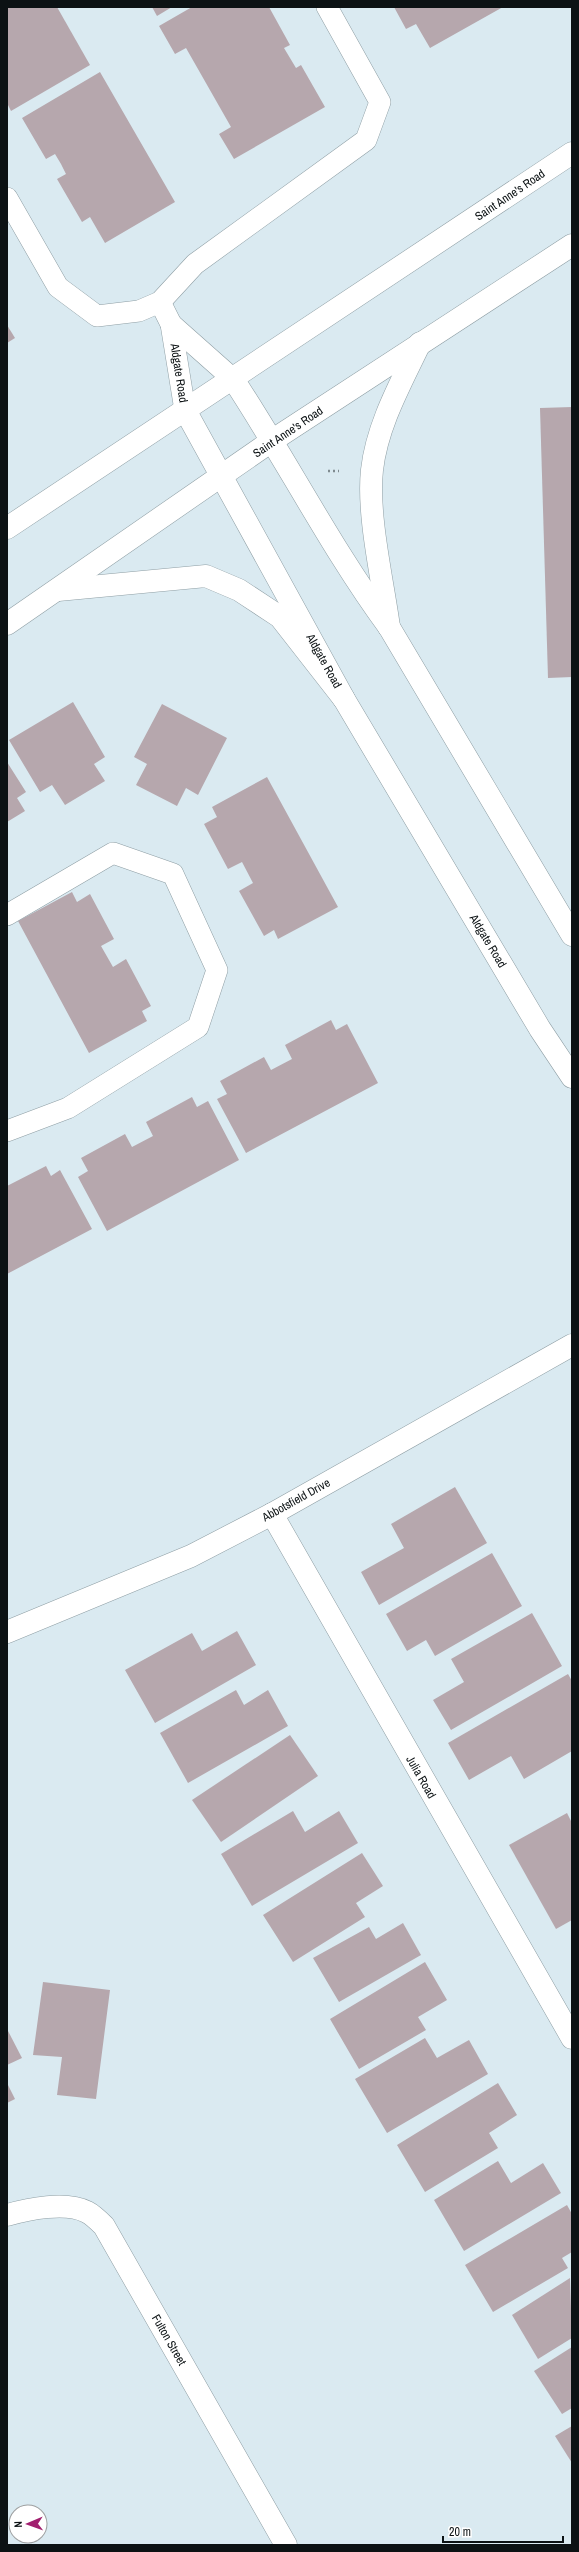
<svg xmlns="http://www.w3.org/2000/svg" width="579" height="2552" viewBox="0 0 579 2552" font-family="'Archivo Narrow',sans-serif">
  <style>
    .building { fill: #b6a7ad }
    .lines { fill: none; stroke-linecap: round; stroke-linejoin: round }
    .service-casing { stroke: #8e9ea4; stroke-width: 22 }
    .minor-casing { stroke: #8e9ea4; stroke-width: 23 }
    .tertiary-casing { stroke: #8e9ea4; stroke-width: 23 }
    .secondary-casing { stroke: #8e9ea4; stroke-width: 23 }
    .path { stroke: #7f8b90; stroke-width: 2.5; stroke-dasharray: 2 3; stroke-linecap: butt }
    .service { stroke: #fff; stroke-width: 21 }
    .minor { stroke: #fff; stroke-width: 22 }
    .tertiary { stroke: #fff; stroke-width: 22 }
    .secondary { stroke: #fff; stroke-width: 22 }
    .labels { text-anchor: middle; stroke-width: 3.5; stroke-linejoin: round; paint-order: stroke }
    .street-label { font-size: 12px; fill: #0c1214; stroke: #fff }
  </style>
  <rect width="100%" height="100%" fill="#daeaf1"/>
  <!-- building -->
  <g class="building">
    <path d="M7 7H57L90 65 11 111 7 103Z"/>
    <path d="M152 7H172L157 16Z"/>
    <path d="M192 7H269L290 45 284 48 296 68 301 65 325 107 234 159 219 134 231 127 186 48 175 54 159 26Z"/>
    <path d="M394 7H503L430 48 416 24 406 29Z"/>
    <path d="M100 72 175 202 105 243 90 217 82 222 57 179 66 174 61 164 55 154 46 159 22 118Z"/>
    <path d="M7 325 15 338 7 343Z"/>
    <path d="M572 407V677L548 678 540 408Z"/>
    <path d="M73 702 105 757 94 764 105 781 65 805 52 785 40 792 9 740Z"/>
    <path d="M162 704 227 738 198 795 186 788 177 806 136 785 147 764 134 757Z"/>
    <path d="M7 762 26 792 17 798 25 811 7 822Z"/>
    <path d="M267 777 338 907 278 939 274 930 264 936 239 891 253 883 242 862 228 869 204 824 217 817 212 807Z"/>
    <path d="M72 892 77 902 90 894 114 939 101 946 113 967 126 959 151 1006 142 1011 147 1021 89 1053 18 921Z"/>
    <path d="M331 1020 336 1030 347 1024 378 1083 246 1153 217 1099 227 1094 220 1081 264 1057 271 1070 292 1059 285 1045Z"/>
    <path d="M192 1097 197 1107 208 1101 239 1160 107 1231 78 1177 88 1171 81 1158 125 1134 132 1147 153 1136 146 1122Z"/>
    <path d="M46 1166 51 1176 60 1170 92 1229 7 1274V1186Z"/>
    <path d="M455 1487 487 1543 379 1605 361 1572 404 1548 391 1524Z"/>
    <path d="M492 1553 522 1606 435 1656 426 1640 407 1651 386 1614Z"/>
    <path d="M532 1613 562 1666 451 1730 433 1700 464 1682 451 1659Z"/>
    <path d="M237 1631 256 1665 155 1723 125 1670 192 1633 202 1651Z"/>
    <path d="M568 1674 572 1681V1751L524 1779 511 1756 469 1780 448 1743Z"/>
    <path d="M236 1690 244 1705 268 1690 288 1726 188 1783 160 1733Z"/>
    <path d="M290 1735 318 1776 221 1842 192 1800Z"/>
    <path d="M293 1811 305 1832 339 1811 358 1843 252 1906 221 1854Z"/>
    <path d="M567 1813 572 1823V1920L556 1929 509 1845Z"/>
    <path d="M362 1853 383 1886 356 1903 365 1917 293 1962 263 1915Z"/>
    <path d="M403 1923 421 1955 339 2002 313 1958 369 1927 376 1939Z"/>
    <path d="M425 1962 447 2000 418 2017 426 2030 359 2069 330 2019Z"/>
    <path d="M43 1982 110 1990 96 2099 57 2095 62 2057 33 2055Z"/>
    <path d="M7 2029 22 2058 7 2065Z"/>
    <path d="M425 2038 437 2058 469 2040 488 2074 387 2133 355 2079Z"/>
    <path d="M7 2083 15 2099 7 2103Z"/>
    <path d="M498 2083 517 2115 489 2133 498 2148 425 2192 397 2145Z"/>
    <path d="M498 2161 511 2183 543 2163 561 2193 464 2251 434 2200Z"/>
    <path d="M567 2205 572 2214V2252L562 2258 568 2268 493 2312 465 2265Z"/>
    <path d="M570 2278 572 2338 538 2359 512 2315Z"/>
    <path d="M572 2347V2408L562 2414 534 2371Z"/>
    <path d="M572 2426V2463L555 2436Z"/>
  </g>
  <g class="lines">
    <!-- service casing -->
    <g class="service-casing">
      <g id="service">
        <path d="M7 198 58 287 97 316 139 311 160 302 195 264 366 140 380 102 327 7"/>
        <path d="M160 302 171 324 185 410"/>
        <path d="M171 324 233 379"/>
        <path d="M7 915 113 853 173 874 217 970 198 1027 68 1108 7 1131"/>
      </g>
    </g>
    <!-- minor casing -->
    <g class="minor-casing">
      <g id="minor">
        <path d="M272 1514 572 2038"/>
        <path d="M7 1632 191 1556 272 1514 572 1345"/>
        <path d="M7 2215C28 2209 66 2201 87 2212 93 2215 99 2221 104 2226L286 2545"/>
      </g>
    </g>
    <!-- tertiary casing -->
    <g class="tertiary-casing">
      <g id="tertiary">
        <path d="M233 379C287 461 331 548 389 627L572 935"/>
        <path d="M185 410 344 699 540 1029 572 1077"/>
      </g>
    </g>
    <!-- secondary casing -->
    <g class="secondary-casing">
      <g id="secondary">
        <path d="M7 528 572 153"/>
        <path d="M58 590 206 576 239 590 280 617 344 699"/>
        <path d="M7 624 273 440 572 245"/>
        <path d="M389 627C383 582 367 515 372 470 377 425 401 383 420 343"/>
      </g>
    </g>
    <!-- path -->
    <path class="path" d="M328 471H339"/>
    <!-- service -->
    <use href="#service" class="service"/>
    <!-- minor -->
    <use href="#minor" class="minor"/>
    <!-- tertiary -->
    <use href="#tertiary" class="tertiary"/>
    <!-- secondary -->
    <use href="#secondary" class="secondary"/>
  </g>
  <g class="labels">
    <!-- street labels -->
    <g class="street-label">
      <text transform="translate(510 195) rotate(-34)" y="4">Saint Anne's Road</text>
      <text transform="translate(179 373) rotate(81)" y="4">Aldgate Road</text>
      <text transform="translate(288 432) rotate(-34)" y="4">Saint Anne's Road</text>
      <text transform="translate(324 661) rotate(61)" y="4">Aldgate Road</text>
      <text transform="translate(488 941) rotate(59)" y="4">Aldgate Road</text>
      <text transform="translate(296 1500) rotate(-29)" y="4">Abbotsfield Drive</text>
      <text transform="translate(421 1777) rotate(60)" y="4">Julia Road</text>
      <text transform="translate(169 2340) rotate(60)" y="4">Fulton Street</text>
    </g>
  </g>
  <!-- border -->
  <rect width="579" height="2552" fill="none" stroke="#0c1214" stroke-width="16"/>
  <!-- north arrow -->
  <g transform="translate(28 2524) rotate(268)"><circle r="19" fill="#ffffff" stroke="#9ea0a1"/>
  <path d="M0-3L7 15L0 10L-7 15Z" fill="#a11f6f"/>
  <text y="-6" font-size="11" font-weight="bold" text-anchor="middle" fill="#0c1214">N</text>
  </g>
  <!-- scale -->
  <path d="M443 2536v6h120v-6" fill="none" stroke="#0c1214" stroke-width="2"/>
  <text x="449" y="2536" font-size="12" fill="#0c1214" stroke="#ffffff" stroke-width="3" paint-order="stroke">20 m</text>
</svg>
